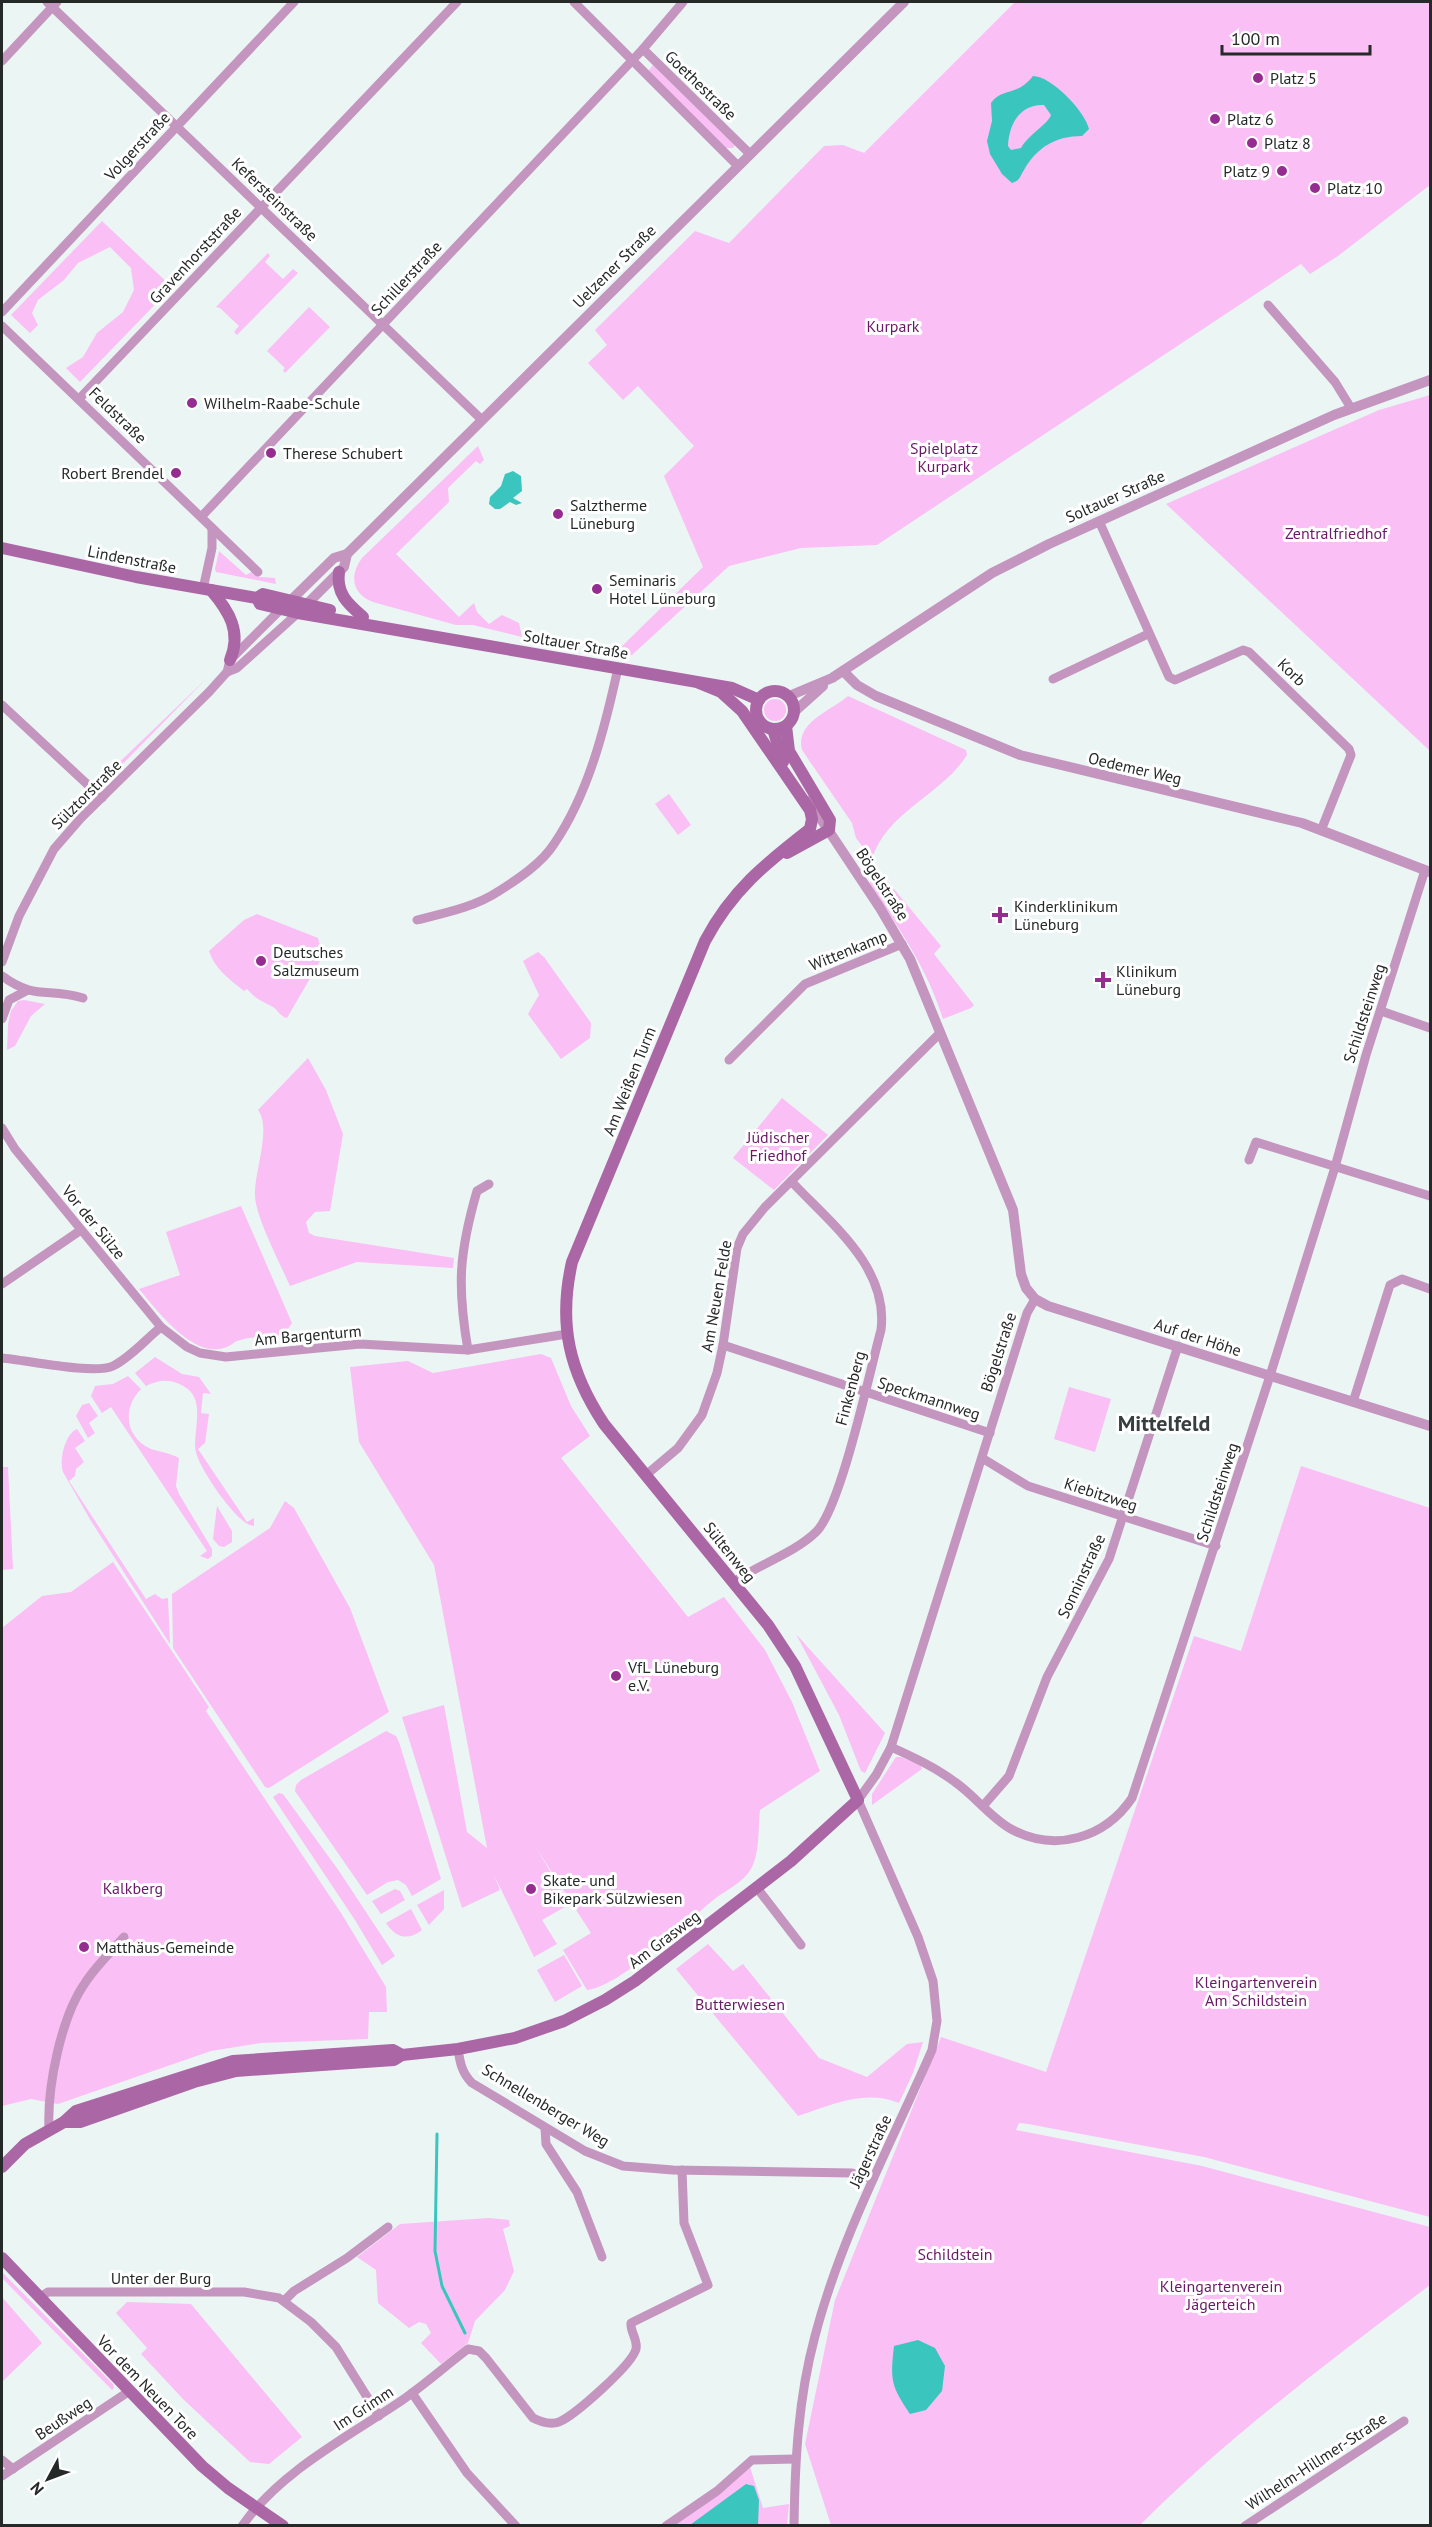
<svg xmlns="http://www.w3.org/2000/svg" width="1432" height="2527" viewBox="0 0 1432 2527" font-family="'PT Sans',sans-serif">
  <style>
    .green { fill: #fabff4 }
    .water { fill: #3ac6be; fill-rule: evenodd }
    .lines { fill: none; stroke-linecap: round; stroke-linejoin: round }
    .stream { stroke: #3ac6be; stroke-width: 3 }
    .minor { stroke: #c495bf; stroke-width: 9 }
    .tertiary { stroke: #c495bf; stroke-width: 10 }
    .secondary { stroke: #ab66a5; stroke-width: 12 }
    .poi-dot { fill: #952c90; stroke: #fff; stroke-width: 2 }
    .labels { text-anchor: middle; stroke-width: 6; stroke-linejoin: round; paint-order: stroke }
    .poi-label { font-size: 16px; fill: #252928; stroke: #fff; text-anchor: start }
    .street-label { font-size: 16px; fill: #252928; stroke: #fff }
    .park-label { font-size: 16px; fill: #6b1967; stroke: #fff }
    .district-label { font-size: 22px; font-weight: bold; fill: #373f3e; stroke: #fff }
  </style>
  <rect width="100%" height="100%" fill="#ebf5f4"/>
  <!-- green -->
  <g class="green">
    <path d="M1015 2H1430V185L1338 256 1310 274 1301 264 877 545 801 548 729 566 632 655 616 652 703 567 664 476 694 446 638 386 623 400 588 363 607 345 595 330 695 231 729 243 824 146 843 145 864 153Z"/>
    <path d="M653 65 735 145 733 148H725L650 75 649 70Z"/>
    <path d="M102 221 172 287 80 382 66 368 83 357 97 333 123 312 134 290 131 268 110 247 78 263 64 280 38 300 32 313 38 325 30 333 11 315Z"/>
    <path d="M268 253 270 256 265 262 283 279 293 269 298 273 237 335 234 332 239 326 220 308 216 307Z"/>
    <path d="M309 307 330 327 285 373 283 370 285 368 267 351Z"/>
    <path d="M1430 395V751L1166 504 1379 410Z"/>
    <path d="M478 446 484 460 480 464 476 461 448 488 449 502 396 554 459 617 474 603 477 612 489 624 502 615 519 623 522 637 473 625H456L373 602C352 594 349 576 362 558Z"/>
    <path d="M219 551 246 575 253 571 260 577 275 578 276 584 216 572 215 569Z"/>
    <path d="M207 678 101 786 103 778Z"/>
    <path d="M848 696 966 750 967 755C942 795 887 811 872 859L856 838 852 823 802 750C795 722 831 711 848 696Z"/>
    <circle cx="775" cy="710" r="11"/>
    <path d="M669 794 691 825 678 835 655 804Z"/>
    <path d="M875 866 941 946 934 954 974 1005 971 1008 943 1019C928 970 899 927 869 885Z"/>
    <path d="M257 914 318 938 323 956 287 1018C279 1016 278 1009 271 1006 259 999 257 1000 247 989L244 991C229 979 215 969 209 951L244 920Z"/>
    <path d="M538 952 544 957 591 1023 590 1038 561 1059 528 1014 539 995 523 961Z"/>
    <path d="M24 1000 45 1004 31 1016 15 1046 7 1050 8 1024 11 1011 18 1001Z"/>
    <path d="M308 1058 326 1090 343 1134 330 1211 315 1212 306 1222 309 1233 315 1236 454 1258 453 1268 357 1262 290 1286C281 1265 255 1216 255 1195 254 1172 272 1128 258 1110Z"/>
    <path d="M782 1098 828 1135 774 1190 733 1158Z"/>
    <path d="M241 1206 292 1323 284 1335C269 1337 250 1336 237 1341 233 1343 229 1347 224 1348 192 1358 157 1310 139 1289L180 1275 166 1232Z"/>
    <path d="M541 1354 551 1358 571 1406 590 1436 561 1458 688 1617 724 1597 765 1650 792 1702 820 1771 760 1810C758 1828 760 1853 751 1869 743 1883 724 1891 712 1901 686 1923 619 1987 587 1990L563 1950 591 1933 535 1846 570 1904 542 1920 557 1944 534 1957 494 1875 500 1890 462 1908 402 1717 444 1705 467 1832 487 1848 434 1565 359 1442 350 1367 408 1361 433 1373Z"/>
    <path d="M155 1357 182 1374 199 1377 211 1394 203 1393 201 1413 209 1414 205 1443 198 1449 247 1522 254 1518V1526C238 1526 199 1468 196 1452 192 1428 210 1395 177 1383 166 1379 156 1381 146 1386L135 1373Z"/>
    <path d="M128 1376 141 1389C122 1408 125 1438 151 1449 160 1452 170 1453 179 1458L176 1486 179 1494 212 1549V1556L208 1559 200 1556 207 1551 111 1407 102 1413 91 1396 95 1386 113 1384Z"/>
    <path d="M1069 1387 1111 1399 1095 1452 1054 1439Z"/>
    <path d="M89 1403 98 1416 89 1423 95 1433 88 1438 76 1416 82 1405Z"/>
    <path d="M77 1429 85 1441 75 1448 84 1462 76 1469 75 1476 69 1481 146 1599 155 1594 162 1599 168 1598 170 1644 91 1521 63 1472C59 1460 65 1434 77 1429Z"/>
    <path d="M1301 1466 1430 1508V2217L1204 2157 1028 2124 1019 2123 1016 2130 1202 2166 1430 2227V2285C1330 2361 1229 2436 1140 2525H831L805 2444 835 2300 941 2037 1046 2072 1194 1636 1241 1651Z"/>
    <path d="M2 1467H8L13 1569 2 1570Z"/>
    <path d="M285 1501 294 1508 350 1608 389 1712 269 1788 265 1787 173 1648 172 1594 270 1528Z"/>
    <path d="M217 1506 232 1531V1542L224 1547 219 1546 213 1539Z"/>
    <path d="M113 1562 209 1707 206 1711 341 1913 386 1987 387 2012H369L368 2039 261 2043 211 2051 58 2104 31 2099 2 2106V1628L42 1596 71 1592Z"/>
    <path d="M796 1634 885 1733 865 1773 861 1771 839 1715Z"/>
    <path d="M386 1731 396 1736 399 1742 441 1879 412 1896 406 1885 398 1880 388 1882 367 1895 295 1791 296 1785 301 1780Z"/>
    <path d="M896 1757H901L921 1765 922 1769 872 1805V1794Z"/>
    <path d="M279 1793 283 1794 339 1871 395 1956 382 1965 355 1920 273 1797Z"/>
    <path d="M395 1889 400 1891 405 1900 381 1914 372 1901Z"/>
    <path d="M444 1890V1909L429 1925 417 1905Z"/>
    <path d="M411 1909 422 1930C408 1941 396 1938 386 1923Z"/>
    <path d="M708 1944 733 1971 743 1964 819 2058 867 2077 907 2044 923 2042 913 2073 899 2103C865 2089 831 2105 798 2116L676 1969Z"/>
    <path d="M564 1955 582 1986 555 2002 537 1970Z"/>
    <path d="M489 2218 509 2220 510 2226 503 2229 514 2271 505 2290 475 2321 468 2343 441 2364 421 2343 431 2333 426 2324 419 2322 409 2328 378 2303 376 2270 357 2257 400 2224Z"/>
    <path d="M2 2272 113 2384 114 2388 112 2390 2 2278Z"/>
    <path d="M2 2297 42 2343 2 2382Z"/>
    <path d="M127 2302 191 2304 302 2437 269 2464 250 2462 183 2399 141 2354 147 2348 116 2313Z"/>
    <path d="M750 2467 763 2508 789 2504 787 2525 671 2526Z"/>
  </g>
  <!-- water -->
  <g class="water">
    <path d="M1033 76C1051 76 1085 111 1089 129L1082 136C1056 136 1037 147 1024 170 1020 176 1020 181 1012 183L1002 174 990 154 987 141 992 121 991 103C1003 87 1017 97 1033 76ZM1044 105 1051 115C1048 124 1028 135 1021 148L1011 150 1008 146C1009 124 1020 104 1044 105Z"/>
    <path d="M513 471 521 476 522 491 513 498 522 503 516 505 510 502 500 509H495L489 504 490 497 501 486 505 474Z"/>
    <path d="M918 2340 935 2348 945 2366 942 2391 926 2410 910 2414C891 2386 890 2380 894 2346Z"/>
    <path d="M746 2484 754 2486 759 2500 758 2525H690Z"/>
  </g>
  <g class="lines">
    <!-- stream -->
    <path class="stream" d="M437 2134 435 2251 442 2286 465 2333"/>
    <!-- minor -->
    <g class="minor">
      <path d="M47 2 481 419"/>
      <path d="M574 2 738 166"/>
      <path d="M643 49 750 154"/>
      <path d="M2 61 57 2"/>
      <path d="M1268 305 1335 382 1351 408"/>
      <path d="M2 312 294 2"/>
      <path d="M2 326 258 572"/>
      <path d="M79 399 457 2"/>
      <path d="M202 516 643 49 683 2"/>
      <path d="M1099 521 1169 677 1175 680 1243 650 1249 652 1349 749 1351 755 1322 828"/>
      <path d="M203 589 212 548V528"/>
      <path d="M227 672 237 668 298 613"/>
      <path d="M1053 679 1148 634"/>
      <path d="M2 705 102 798"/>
      <path d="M417 920C445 913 475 907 499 891 518 879 542 863 554 844 589 793 605 727 618 668"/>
      <path d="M2 962 19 916 54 849 81 818 209 692 227 672 230 660 281 609"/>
      <path d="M2 976C36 1001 48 987 83 998"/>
      <path d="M1381 1011 1430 1028"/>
      <path d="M2 1019 9 1000 26 991"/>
      <path d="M729 1060 805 984 902 944"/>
      <path d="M2 1128 15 1149 161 1327 187 1347 200 1353 226 1357 360 1344 468 1350 567 1334"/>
      <path d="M1249 1160 1256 1142 1430 1196"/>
      <path d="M2 1284 81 1230"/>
      <path d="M723 1345 990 1433"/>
      <path d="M468 1350C457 1286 459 1253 477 1191L489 1184"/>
      <path d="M2 1358C26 1360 94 1375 113 1366 131 1357 146 1339 161 1327"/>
      <path d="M1353 1402 1390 1285 1402 1279 1430 1289"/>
      <path d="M982 1458 1028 1486 1216 1546"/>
      <path d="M646 1475 678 1448 702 1415 717 1373 723 1345 737 1248 743 1234 765 1207 939 1034"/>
      <path d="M734 1582C759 1564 793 1554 816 1532 841 1508 870 1370 881 1330 889 1267 830 1223 791 1181"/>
      <path d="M891 1747C913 1757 935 1767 955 1782 975 1796 990 1817 1011 1829 1055 1853 1105 1838 1132 1798L1268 1382 1335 1167 1366 1055 1425 870"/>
      <path d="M983 1806 1009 1776 1047 1677 1109 1559 1178 1346"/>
      <path d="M757 1888 801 1945"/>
      <path d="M458 2049C460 2063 462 2073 472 2083L585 2151 623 2166 673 2170 852 2173 873 2179"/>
      <path d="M545 2128 546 2144 577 2192 602 2257"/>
      <path d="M49 2129C47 2087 61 2017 85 1983 96 1966 111 1952 124 1937"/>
      <path d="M39 2298 48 2292H244L279 2298 311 2322 336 2347 379 2416"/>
      <path d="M284 2301 294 2291 347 2258 388 2227"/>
      <path d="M412 2393 467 2473 516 2526"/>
      <path d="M2 2460 13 2469"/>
      <path d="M2 2476 128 2392"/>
      <path d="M242 2526C280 2472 344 2439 398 2403 422 2387 444 2367 468 2349L479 2351 486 2358 533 2418C541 2422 550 2425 559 2422 575 2415 632 2365 636 2349 638 2339 630 2332 631 2323L708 2285 684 2223 682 2170"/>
      <path d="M666 2526 717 2491 752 2460 795 2459"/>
      <path d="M794 2526C795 2461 798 2399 815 2336 841 2236 891 2144 932 2050L937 2021 933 1981 918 1937 858 1800 876 1775 891 1747 1027 1313 1035 1299"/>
      <path d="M1245 2526 1404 2421"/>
    </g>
    <!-- tertiary -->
    <g class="tertiary">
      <path d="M287 604 334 558 347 554 904 2"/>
      <path d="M303 608 344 567 347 554"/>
      <path d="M843 671 857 685 876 696 1020 755 1302 823 1430 872"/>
      <path d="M789 696 832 678 992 573 1049 544 1334 415 1430 380"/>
      <path d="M794 712 823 686"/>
      <path d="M809 801 880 908 910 959 1013 1210 1021 1274 1026 1288 1035 1299 1048 1306 1430 1426"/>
    </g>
    <!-- secondary -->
    <g class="secondary">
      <path d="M2 548 136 577 257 598 260 604 298 613 732 688 759 700"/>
      <path d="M339 572C336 594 348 604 363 617"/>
      <path d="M211 590C229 611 242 632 230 660"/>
      <path d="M257 598 263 594 330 610"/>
      <circle cx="775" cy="710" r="19"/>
      <path d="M786 726 789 751 830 820 829 830 787 853"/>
      <path d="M773 729 783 762"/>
      <path d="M64 2122H80L194 2082 236 2071 394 2060 402 2055 458 2049 515 2038 564 2021 605 2000 635 1981 791 1861 858 1800 795 1666 768 1625 604 1424C569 1371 558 1324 572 1262L705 941C732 890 765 864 810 829L812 819 810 810 742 711 721 692 699 683"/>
      <path d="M2 2167 25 2144 64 2122 76 2111 233 2061 393 2050 402 2055"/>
      <path d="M2 2258 202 2466 228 2488 283 2526"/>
    </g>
  </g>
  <!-- markers -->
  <g class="poi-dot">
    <circle cx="1258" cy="78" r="6"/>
    <circle cx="1215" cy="119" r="6"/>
    <circle cx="1252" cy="143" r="6"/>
    <circle cx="1282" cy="171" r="6"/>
    <circle cx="1315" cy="188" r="6"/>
    <circle cx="192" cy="403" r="6"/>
    <circle cx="271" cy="453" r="6"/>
    <circle cx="176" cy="473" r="6"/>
    <circle cx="558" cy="514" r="6"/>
    <circle cx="597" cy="589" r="6"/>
    <path d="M997 906h6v6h6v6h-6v6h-6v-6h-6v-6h6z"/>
    <circle cx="261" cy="961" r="6"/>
    <path d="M1100 971h6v6h6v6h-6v6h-6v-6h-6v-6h6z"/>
    <circle cx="616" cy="1676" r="6"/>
    <circle cx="531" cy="1889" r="6"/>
    <circle cx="84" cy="1947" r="6"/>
  </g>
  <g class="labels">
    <!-- poi labels -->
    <g class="poi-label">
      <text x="1270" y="84">Platz 5</text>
      <text x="1227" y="125">Platz 6</text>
      <text x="1264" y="149">Platz 8</text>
      <text x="1270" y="177" text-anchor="end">Platz 9</text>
      <text x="1327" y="194">Platz 10</text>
      <text x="204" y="409">Wilhelm-Raabe-Schule</text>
      <text x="283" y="459">Therese Schubert</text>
      <text x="164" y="479" text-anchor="end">Robert Brendel</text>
      <text x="570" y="511">Salztherme<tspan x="570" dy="18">Lüneburg</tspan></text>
      <text x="609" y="586">Seminaris<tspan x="609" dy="18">Hotel Lüneburg</tspan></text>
      <text x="1014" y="912">Kinderklinikum<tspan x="1014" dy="18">Lüneburg</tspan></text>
      <text x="273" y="958">Deutsches<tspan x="273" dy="18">Salzmuseum</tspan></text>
      <text x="1116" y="977">Klinikum<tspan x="1116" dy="18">Lüneburg</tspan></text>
      <text x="628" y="1673">VfL Lüneburg<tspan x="628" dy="18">e.V.</tspan></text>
      <text x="543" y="1886">Skate- und<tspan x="543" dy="18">Bikepark Sülzwiesen</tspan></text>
      <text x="96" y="1953">Matthäus-Gemeinde</text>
    </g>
    <!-- street labels -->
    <g class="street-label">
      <text transform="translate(701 85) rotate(44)" y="6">Goethestraße</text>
      <text transform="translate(137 146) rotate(-47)" y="6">Volgerstraße</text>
      <text transform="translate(275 199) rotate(44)" y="6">Kefersteinstraße</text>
      <text transform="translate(195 255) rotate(-47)" y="6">Gravenhorststraße</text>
      <text transform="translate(614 266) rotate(-45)" y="6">Uelzener Straße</text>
      <text transform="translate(406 278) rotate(-47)" y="6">Schillerstraße</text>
      <text transform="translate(118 415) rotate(44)" y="6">Feldstraße</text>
      <text transform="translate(1115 496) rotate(-24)" y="6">Soltauer Straße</text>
      <text transform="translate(132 559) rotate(11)" y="6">Lindenstraße</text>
      <text transform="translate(576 644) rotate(10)" y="6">Soltauer Straße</text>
      <text transform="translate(1292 672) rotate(44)" y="6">Korb</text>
      <text transform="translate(1135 768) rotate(13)" y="6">Oedemer Weg</text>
      <text transform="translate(86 794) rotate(-45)" y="6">Sülztorstraße</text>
      <text transform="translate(883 884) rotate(57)" y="6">Bögelstraße</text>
      <text transform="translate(848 950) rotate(-22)" y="6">Wittenkamp</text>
      <text transform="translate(1364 1013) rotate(-72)" y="6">Schildsteinweg</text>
      <text transform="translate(629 1081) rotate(-68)" y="6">Am Weißen Turm</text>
      <text transform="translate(94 1222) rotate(51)" y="6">Vor der Sülze</text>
      <text transform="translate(716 1296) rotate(-80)" y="6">Am Neuen Felde</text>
      <text transform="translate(308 1335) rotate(-5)" y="6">Am Bargenturm</text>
      <text transform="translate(1198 1337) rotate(18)" y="6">Auf der Höhe</text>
      <text transform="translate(998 1352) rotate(-72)" y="6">Bögelstraße</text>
      <text transform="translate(850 1388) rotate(-75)" y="6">Finkenberg</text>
      <text transform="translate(929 1398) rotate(18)" y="6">Speckmannweg</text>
      <text transform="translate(1217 1492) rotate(-72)" y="6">Schildsteinweg</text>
      <text transform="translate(1101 1494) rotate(18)" y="6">Kiebitzweg</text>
      <text transform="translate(730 1552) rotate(51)" y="6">Sültenweg</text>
      <text transform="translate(1081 1576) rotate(-65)" y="6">Sonninstraße</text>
      <text transform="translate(664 1939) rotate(-37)" y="6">Am Grasweg</text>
      <text transform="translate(546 2105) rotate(31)" y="6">Schnellenberger Weg</text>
      <text transform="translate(870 2151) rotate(-65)" y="6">Jägerstraße</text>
      <text x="161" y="2284">Unter der Burg</text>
      <text transform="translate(148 2387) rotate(46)" y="6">Vor dem Neuen Tore</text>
      <text transform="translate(363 2408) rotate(-33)" y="6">Im Grimm</text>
      <text transform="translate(63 2418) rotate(-34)" y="6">Beußweg</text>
      <text transform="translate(1316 2461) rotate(-33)" y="6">Wilhelm-Hillmer-Straße</text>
    </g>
    <!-- park labels -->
    <g class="park-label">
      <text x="893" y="332">Kurpark</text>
      <text x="944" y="454">Spielplatz<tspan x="944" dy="18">Kurpark</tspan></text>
      <text x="1336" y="539">Zentralfriedhof</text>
      <text x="778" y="1143">Jüdischer<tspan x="778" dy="18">Friedhof</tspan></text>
      <text x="133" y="1894">Kalkberg</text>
      <text x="1256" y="1988">Kleingartenverein<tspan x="1256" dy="18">Am Schildstein</tspan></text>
      <text x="740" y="2010">Butterwiesen</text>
      <text x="955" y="2260">Schildstein</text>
      <text x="1221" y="2292">Kleingartenverein<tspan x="1221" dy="18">Jägerteich</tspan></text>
    </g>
    <!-- district labels -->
    <g class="district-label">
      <text x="1164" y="1431">Mittelfeld</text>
    </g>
  </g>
  <!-- border -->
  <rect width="1432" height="2527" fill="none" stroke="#252928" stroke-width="6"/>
  <!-- north arrow -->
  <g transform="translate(48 2479) rotate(229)" stroke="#ffffff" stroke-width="4.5" paint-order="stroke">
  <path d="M0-4.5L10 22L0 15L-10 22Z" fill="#252928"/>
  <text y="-9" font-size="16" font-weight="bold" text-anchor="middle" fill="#252928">N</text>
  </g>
  <!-- scale -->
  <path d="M1222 45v9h148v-9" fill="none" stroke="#252928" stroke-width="3"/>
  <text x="1231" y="45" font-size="18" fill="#252928" stroke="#ffffff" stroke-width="4.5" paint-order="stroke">100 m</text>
</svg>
